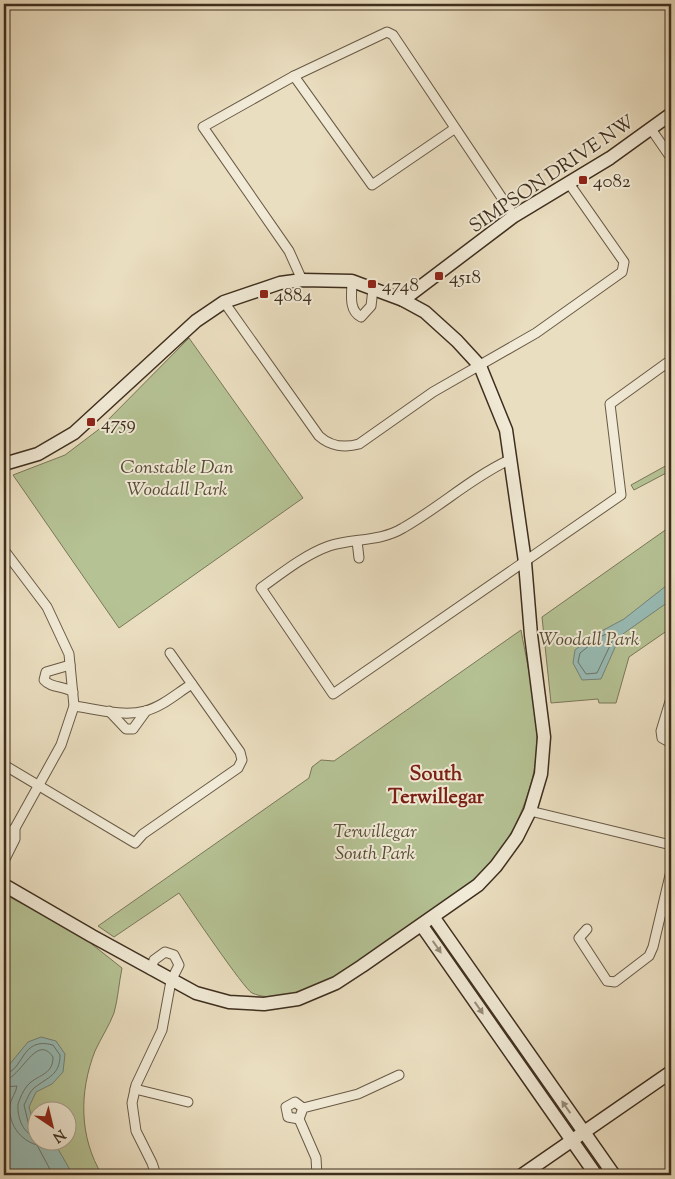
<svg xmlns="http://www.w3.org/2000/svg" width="675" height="1179" viewBox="0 0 675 1179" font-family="'Sorts Mill Goudy',serif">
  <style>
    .green { fill: #b5c294; stroke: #7a7859; fill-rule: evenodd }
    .water { fill: #98bcb6; stroke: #748379 }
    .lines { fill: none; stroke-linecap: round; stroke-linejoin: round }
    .shore { stroke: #6b756a; stroke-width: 1 }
    .street-casing { stroke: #695a46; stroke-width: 11 }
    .secondary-casing { stroke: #3e2e1e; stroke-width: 15 }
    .street { stroke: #f1ead6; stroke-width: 9 }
    .secondary { stroke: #f1ead6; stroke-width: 12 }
    .oneway { fill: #988c7a }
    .poi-dot { fill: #8f2418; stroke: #f1ead6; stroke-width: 2 }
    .labels { text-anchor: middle; stroke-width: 4; stroke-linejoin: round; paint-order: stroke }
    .street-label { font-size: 19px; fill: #3e2e1e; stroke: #f1ead6 }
    .poi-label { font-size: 19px; fill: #3e2e1e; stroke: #f1ead6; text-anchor: start }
    .park-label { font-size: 19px; font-style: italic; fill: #564c36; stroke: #f1ead6 }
    .neighbourhood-label { font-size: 20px; font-weight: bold; fill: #7a1f14; stroke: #f1ead6 }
  </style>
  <rect width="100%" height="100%" fill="#eadec0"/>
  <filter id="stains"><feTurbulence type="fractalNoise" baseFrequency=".004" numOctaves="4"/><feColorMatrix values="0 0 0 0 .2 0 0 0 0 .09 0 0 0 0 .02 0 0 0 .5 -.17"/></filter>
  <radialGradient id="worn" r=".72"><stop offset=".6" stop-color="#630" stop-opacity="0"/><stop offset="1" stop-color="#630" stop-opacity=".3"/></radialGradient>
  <!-- green -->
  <g class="green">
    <path d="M189 338 303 498 119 628 13 475 65 455 98 430Z"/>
    <path d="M671 425V479L670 471 634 490 631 485 669 464 666 429Z"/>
    <path d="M671 526V628L629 657 616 703H599L598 699 551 703 542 617Z"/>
    <path d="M521 630C530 681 546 736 530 787 522 814 510 839 492 860 469 889 433 909 403 930 373 951 343 977 307 990 290 995 270 1001 252 993 244 989 188 906 179 893L114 937 98 926 309 778 312 767 321 760 334 761Z"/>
    <path d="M4 894 79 934 122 968C119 982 118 999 114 1013 109 1026 101 1038 95 1051 79 1092 79 1137 102 1175H4ZM38 1112H68V1142H38Z"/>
  </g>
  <!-- water -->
  <g class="water">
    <path d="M671 582V600L620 636 601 679 582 680 573 663 575 650 596 634 624 619Z"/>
    <path d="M41 1037 56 1041 65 1054 63 1072 52 1084 36 1092 29 1107 34 1124 37 1127 38 1142H54L73 1175H4V1071L28 1042Z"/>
  </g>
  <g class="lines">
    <!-- shore -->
    <g class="shore">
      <path d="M612 631 615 635 597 673 586 674 578 662 580 653 599 638Z"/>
      <path d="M4 1074C25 1071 20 1036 53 1045L60 1055C60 1075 48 1077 34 1088 29 1092 27 1100 24 1105L29 1126 38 1131"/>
      <path d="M4 1080C21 1079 36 1032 53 1057 53 1076 37 1074 27 1086 23 1091 20 1098 18 1104 17 1117 23 1136 38 1137"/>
      <path d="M4 1087 17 1086C16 1093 11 1098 10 1105 8 1124 20 1140 37 1145L53 1175"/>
    </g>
    <!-- street casing -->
    <g class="street-casing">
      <g id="street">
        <path d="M294 76 372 185 454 129"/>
        <path d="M651 129 671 158"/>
        <path d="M302 280 289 251 203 127 294 76 387 32 393 35 514 216"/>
        <path d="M352 281C352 293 348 310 361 317L371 306 373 289"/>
        <path d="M224 302 319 436C330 446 345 448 359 444L433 392 536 333 622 272 624 262 568 182"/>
        <path d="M509 460C471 478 440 507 403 528 380 542 353 538 329 546 304 555 282 573 261 588L333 694 621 495 610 404 671 360"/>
        <path d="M357 541 359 558"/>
        <path d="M4 550 47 607 69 654 74 706 61 745 15 828V839L4 861"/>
        <path d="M70 665 46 672 44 680C51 688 64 686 73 692"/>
        <path d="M671 698 661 731 662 738 671 743"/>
        <path d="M74 706C96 709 123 717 145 711 162 707 177 693 192 684"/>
        <path d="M109 711 126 729H133L146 711"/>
        <path d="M4 765 135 843 143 834 238 768 242 760 240 752 170 653"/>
        <path d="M530 811 671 845"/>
        <path d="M4 838 15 828"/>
        <path d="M587 929 579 938 607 981 615 982 649 956 653 947 671 871"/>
        <path d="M151 970 154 960 165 952 174 955 179 965 171 981 162 1030 136 1085 132 1103 136 1131 152 1163 156 1175"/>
        <path d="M135 1089 188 1102"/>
        <path d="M299 1119 288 1117 286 1107 295 1102 303 1108"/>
        <path d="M317 1175 316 1158 299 1119 303 1108 358 1094 399 1075"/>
      </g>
    </g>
    <!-- secondary casing -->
    <g class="secondary-casing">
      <g id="secondary">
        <path d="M403 300 514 216 610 158 671 114"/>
        <path d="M4 464 38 454 74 433 196 321 224 302 280 283 302 280 352 281 403 300 425 312 457 341 480 366 506 430 525 562 531 635 544 737 541 774 530 811 517 837 496 866 478 885 362 966 336 983 298 999 264 1004 229 1002 196 993 92 936 4 885"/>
        <path d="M434 918 614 1175"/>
        <path d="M422 926 596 1175"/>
        <path d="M522 1175 671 1072"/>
      </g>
    </g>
    <!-- street -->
    <use href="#street" class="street"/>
    <!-- secondary -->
    <use href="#secondary" class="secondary"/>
  </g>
  <!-- one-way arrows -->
  <defs><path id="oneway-solid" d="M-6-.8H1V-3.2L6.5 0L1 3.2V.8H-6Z" transform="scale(1.25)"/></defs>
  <g class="oneway">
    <use href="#oneway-solid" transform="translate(437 947) rotate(55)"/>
    <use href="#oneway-solid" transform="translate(479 1008) rotate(55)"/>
    <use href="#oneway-solid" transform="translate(566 1107) rotate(-125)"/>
  </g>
  <!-- markers -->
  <g class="poi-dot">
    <rect x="578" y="175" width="10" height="10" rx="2.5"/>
    <rect x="434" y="271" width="10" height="10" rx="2.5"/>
    <rect x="367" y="279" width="10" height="10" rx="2.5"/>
    <rect x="259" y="289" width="10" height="10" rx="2.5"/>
    <rect x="86" y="417" width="10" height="10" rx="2.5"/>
  </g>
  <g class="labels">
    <!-- street labels -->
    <g class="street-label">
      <text transform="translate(551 173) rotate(-34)" y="7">SIMPSON DRIVE NW</text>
    </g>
    <!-- poi labels -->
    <g class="poi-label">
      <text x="593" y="187">4082</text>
      <text x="449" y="283">4518</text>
      <text x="382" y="291">4748</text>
      <text x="274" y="301">4884</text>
      <text x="101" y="429">4759</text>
    </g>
    <!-- park labels -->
    <g class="park-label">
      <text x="177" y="473">Constable Dan<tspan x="177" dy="22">Woodall Park</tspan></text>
      <text x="589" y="645">Woodall Park</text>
      <text x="375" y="837">Terwillegar<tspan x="375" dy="22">South Park</tspan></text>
    </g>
    <!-- neighbourhood labels -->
    <g class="neighbourhood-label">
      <text x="436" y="780">South<tspan x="436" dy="23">Terwillegar</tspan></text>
    </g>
  </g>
  <!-- margin -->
  <rect width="675" height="1179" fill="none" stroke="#eadec0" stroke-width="20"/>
  <rect x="5" y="5" width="665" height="1169" fill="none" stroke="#3e2e1e" stroke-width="2.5"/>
  <rect x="10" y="10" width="655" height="1159" fill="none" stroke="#3e2e1e"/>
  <!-- north arrow -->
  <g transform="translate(52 1126) rotate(145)"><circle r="24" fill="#f1ead6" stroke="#a99f8c"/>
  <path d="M0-4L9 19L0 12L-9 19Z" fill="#8f2418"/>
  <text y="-8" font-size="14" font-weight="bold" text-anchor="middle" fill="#3e2e1e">N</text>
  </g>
  <rect width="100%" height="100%" filter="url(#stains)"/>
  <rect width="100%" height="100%" fill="url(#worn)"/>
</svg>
